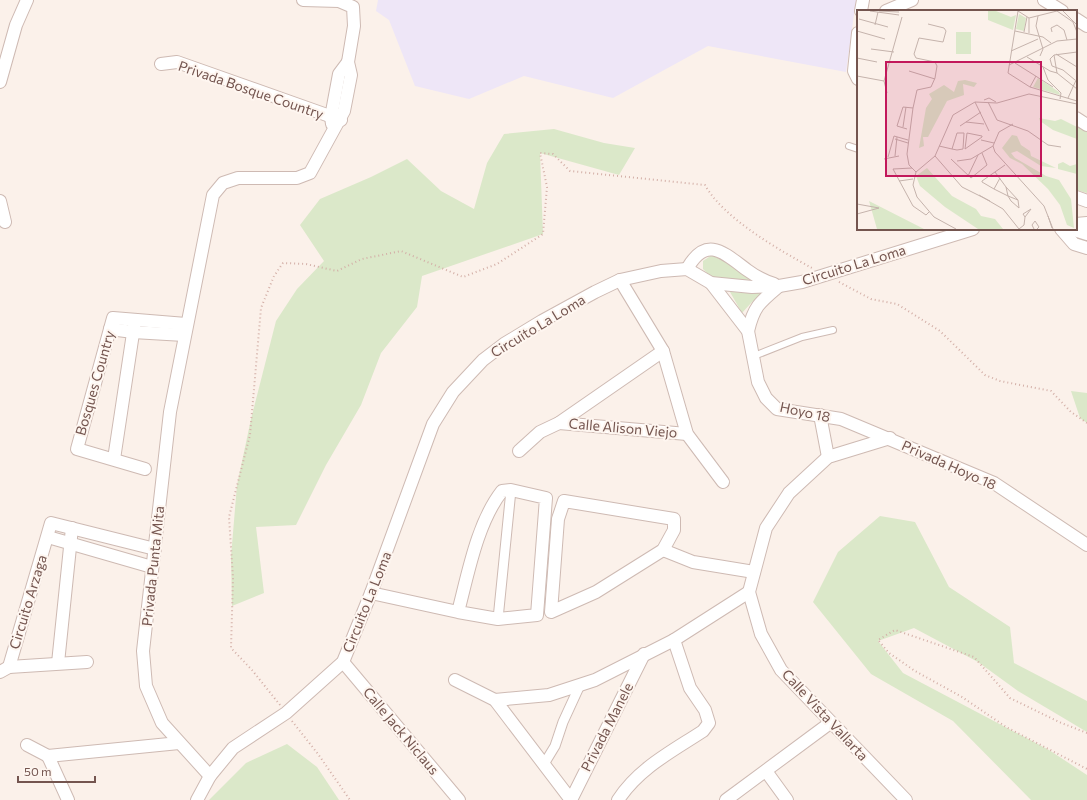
<svg xmlns="http://www.w3.org/2000/svg" width="1087" height="800" viewBox="0 0 1087 800" font-family="Commissioner,sans-serif">
  <style>
    .education { fill: #eee6f7 }
    .green { fill: #dbe8c9 }
    .lines { fill: none; stroke-linecap: round; stroke-linejoin: round }
    .service-casing { stroke: #cebab3; stroke-width: 8 }
    .pedestrian-casing { stroke: #cebab3; stroke-width: 11 }
    .minor-casing { stroke: #cebab3; stroke-width: 14 }
    .path { stroke: #d3afa7; stroke-width: 2; stroke-dasharray: 1 3; stroke-linecap: butt }
    .service { stroke: #fff; stroke-width: 6 }
    .pedestrian { stroke: #fff; stroke-width: 9 }
    .minor { stroke: #fff; stroke-width: 12 }
    .labels { text-anchor: middle; stroke-width: 4; stroke-linejoin: round; paint-order: stroke }
    .street-label { font-size: 14px; fill: #74554f; stroke: #fef6f0 }
    .inset-road { fill: none; stroke: #c5b3ac; stroke-width: 1 }
    .view { fill: #c2185b; fill-opacity: 0.15; stroke: #c2185b; stroke-width: 2 }
    .inset-edge { fill: none; stroke: #74554f; stroke-width: 2 }
  </style>
  <rect width="100%" height="100%" fill="#fbf1ea"/>
  <!-- education -->
  <path class="education" d="M378 0H856L846 72 708 46 613 98 524 76 469 99 415 86 389 20 376 11Z"/>
  <!-- green -->
  <g class="green">
    <path d="M1076 122 1087 130V193L1076 190Z"/>
    <path d="M554 129 604 143 635 148 619 175 540 153 543 234 422 276 417 307 381 353 361 405 326 465 296 525 256 527 264 593 232 606 231 557 237 485 251 419 276 321 297 289 324 261 300 225 320 199 371 177 407 159 441 191 474 209 487 163 504 134Z"/>
    <path d="M712 255 730 264 759 283 711 277 703 269V261Z"/>
    <path d="M730 292 766 293 752 302 742 313Z"/>
    <path d="M1071 391 1087 393V423L1080 418Z"/>
    <path d="M880 516 915 522 949 587 1010 627 1014 663 1087 701V732L1018 691 978 662 914 628 878 641 903 673 1049 750 1087 775V800H1031L953 721 871 674 813 602 838 552Z"/>
    <path d="M287 744 317 767 339 800H209L246 763Z"/>
  </g>
  <g class="lines">
    <!-- service casing -->
    <g class="service-casing">
      <g id="service">
        <path d="M849 146 858 149"/>
        <path d="M754 356 802 337 833 330"/>
      </g>
    </g>
    <!-- pedestrian casing -->
    <g class="pedestrian-casing">
      <g id="pedestrian">
        <path d="M498 619 511 490"/>
        <path d="M544 764 555 746 563 722 580 685"/>
      </g>
    </g>
    <!-- minor casing -->
    <g class="minor-casing">
      <g id="minor">
        <path d="M1044 0 1062 11"/>
        <path d="M861 11 863 0"/>
        <path d="M886 11 912 0"/>
        <path d="M1076 19 1087 26"/>
        <path d="M858 33 854 71 858 79"/>
        <path d="M161 64 177 62 341 120"/>
        <path d="M0 82 16 25 27 0"/>
        <path d="M1076 118 1087 125"/>
        <path d="M332 124 331 117 339 74 348 62"/>
        <path d="M1076 197 1087 201"/>
        <path d="M0 201 5 222"/>
        <path d="M1076 224 1087 223"/>
        <path d="M1061 229 1074 244 1087 248"/>
        <path d="M1071 229 1087 234"/>
        <path d="M687 269C706 235 723 252 747 270 755 276 765 281 774 284"/>
        <path d="M620 280 663 351 687 434 723 482"/>
        <path d="M711 283 748 331 758 382 766 398 777 409 841 419 994 483 1087 545"/>
        <path d="M110 329 133 332 184 335"/>
        <path d="M748 331C754 306 760 302 779 286"/>
        <path d="M820 415 828 457"/>
        <path d="M559 423 687 434"/>
        <path d="M890 438 828 457 789 493 766 528 749 592 761 634 781 670 906 800"/>
        <path d="M519 451 540 432 559 423 663 351"/>
        <path d="M114 459 135 320"/>
        <path d="M145 469 77 449 113 318 186 324"/>
        <path d="M564 501 674 519V530L663 550 596 592 551 612 558 519Z"/>
        <path d="M48 537 152 567"/>
        <path d="M663 550 693 562 754 572"/>
        <path d="M371 593 458 612 498 619 537 615 546 498 511 490 502 491C477 523 468 574 458 612"/>
        <path d="M343 662 459 800"/>
        <path d="M58 663 72 528"/>
        <path d="M9 667 51 523 155 549"/>
        <path d="M0 672 9 667 87 662"/>
        <path d="M455 680 495 700 571 800 644 654"/>
        <path d="M495 700 549 695 595 680 674 640 749 592"/>
        <path d="M27 745 48 756"/>
        <path d="M48 756 179 743"/>
        <path d="M48 756 68 800"/>
        <path d="M766 771 787 800"/>
        <path d="M210 776 162 723 146 686 143 651 170 412 213 195 223 183 238 178H297L310 173 344 111 351 75 348 62 354 26 353 7 339 1 303 0"/>
        <path d="M197 800 210 776 233 748 286 713 343 662 371 593 433 424 453 392 483 360 504 344 542 321 595 292 620 280 661 271 687 269 711 283 752 287 779 286 802 282 973 229"/>
        <path d="M618 800C639 768 671 752 703 731L709 723 705 710 690 688 674 640"/>
        <path d="M726 800 830 723"/>
      </g>
    </g>
    <!-- path -->
    <g class="path">
      <path d="M839 282 871 299 897 304 940 331 985 375 1000 381 1051 391 1071 412 1087 423"/>
      <path d="M280 705 252 670 231 648 233 578 229 517 250 435 261 308 274 276 283 263 306 264 337 271 362 259 401 251 463 277 497 264 543 234 547 187 540 153 553 154 570 171 705 185C723 218 779 250 812 268"/>
      <path d="M292 721 318 754 350 800"/>
      <path d="M1087 733 1059 722 1010 698 974 657 895 630 878 640 889 653 915 671 962 697 1006 727 1087 769"/>
    </g>
    <!-- service -->
    <use href="#service" class="service"/>
    <!-- pedestrian -->
    <use href="#pedestrian" class="pedestrian"/>
    <!-- minor -->
    <use href="#minor" class="minor"/>
  </g>
  <g class="labels">
    <!-- street labels -->
    <g class="street-label">
      <text transform="translate(251 90) rotate(19)" y="5">Privada Bosque Country</text>
      <text transform="translate(854 265) rotate(-17)" y="5">Circuito La Loma</text>
      <text transform="translate(538 326) rotate(-31)" y="5">Circuito La Loma</text>
      <text transform="translate(95 383) rotate(-74)" y="5">Bosques Country</text>
      <text transform="translate(805 412) rotate(12)" y="5">Hoyo 18</text>
      <text transform="translate(623 428) rotate(5)" y="5">Calle Alison Viejo</text>
      <text transform="translate(949 465) rotate(24)" y="5">Privada Hoyo 18</text>
      <text transform="translate(153 566) rotate(-84)" y="5">Privada Punta Mita</text>
      <text transform="translate(28 602) rotate(-73)" y="5">Circuito Arzaga</text>
      <text transform="translate(367 602) rotate(-68)" y="5">Circuito La Loma</text>
      <text transform="translate(825 715) rotate(47)" y="5">Calle Vista Vallarta</text>
      <text transform="translate(607 727) rotate(-63)" y="5">Privada Manele</text>
      <text transform="translate(401 731) rotate(50)" y="5">Calle Jack Niclaus</text>
    </g>
  </g>
  <!-- overview -->
  <g transform="translate(857 10)">
    <rect width="220" height="220" fill="#fbf1ea"/>
    <path d="M131 1H139L154 7 159 5 156 20 131 10ZM162 4 169 8 167 21 159 19ZM99 22H114V44H99ZM181 68 202 82 203 85 176 77ZM108 70 120 73 117 77 106 74 107 85 90 91 71 127H66L67 136 62 138 69 98 75 89 72 84 87 75 97 82 101 71ZM182 108 198 111 204 109 220 117V129L196 120 183 111ZM155 125 160 126 164 135 173 141 174 146 199 158 184 156 160 141 154 143 158 148 189 166 202 170 214 189 217 218 210 215 203 195 191 179 165 154 153 148 145 138ZM206 152 213 156 220 154V164L201 159V154ZM70 158 95 186 119 199 124 206 138 209 146 219H121L88 197 63 176 59 166ZM12 191 67 219H20Z" fill="#dbe8c9"/>
    <path class="inset-road" d="M13 1 42 5M22 1 42 2M161 1 151 63 173 77 220 91M161 1 172 8 200 1 216 12 220 22M206 1 220 15M181 6 179 16 186 39 183 46M172 8V23M2 9 31 17M18 15 21 2M0 21 28 29M158 21 186 27 194 33M167 22 170 7M195 22 194 18 200 15 207 20 210 30M14 39 37 42M154 41 181 29M220 42 197 45 200 63 220 79M199 44 220 57M197 45 193 49 195 56 206 60 218 70M170 47 193 61 200 63M0 48 20 52M158 53 196 77M152 55 200 31 220 29M186 57 191 70 204 83 203 89M52 61 78 69M0 66 27 71M173 77 179 66M30 83 27 71 45 7M211 88 220 68M127 90 132 88 139 92M118 92 132 121M131 92 140 110 171 121 191 135 204 137M109 112 127 114M156 114 142 122 136 136 138 142 187 196 196 219M103 116 124 102M46 117 49 97M50 119 40 116 46 97 56 98M110 123 125 126V127L108 139ZM38 129 51 133M124 130 137 133M82 136 95 139 100 140 106 139 107 123H100L95 139M38 146 40 127M78 146 105 177 133 191M31 147 37 126 51 130M27 149 42 146M94 149 114 168 130 155 125 143M100 151 114 149 136 136M36 159 56 196 69 205 72 202M36 159 55 158M59 162 52 155 50 144 56 98 60 80 74 77 78 68 80 56 78 52 59 48 57 44 62 28 86 32 89 21 87 18 71 14M138 162 149 177 151 186 154 191 162 198 161 190 151 186 137 179 125 172V171L148 155M111 166 121 145M42 171 56 169M149 177 161 190M137 179 143 168M122 185 146 199 162 219M0 194 22 198M0 204 22 198M191 206 195 218M168 207 166 204 174 199M99 219 77 207 60 187 56 175 59 162 78 146 96 105 118 92 140 93 172 84 220 94M162 219 167 215 168 207 174 199M177 219 175 215 178 211 182 217 180 219"/>
    <path class="view" d="M29 52H184V166H29Z"/>
    <rect width="220" height="220" class="inset-edge"/>
  </g>
  <!-- scale -->
  <path d="M18 776v6h77v-6" fill="none" stroke="#74554f" stroke-width="2"/>
  <text x="24" y="776" font-size="12" fill="#74554f" stroke="#fef6f0" stroke-width="3" paint-order="stroke">50 m</text>
</svg>
